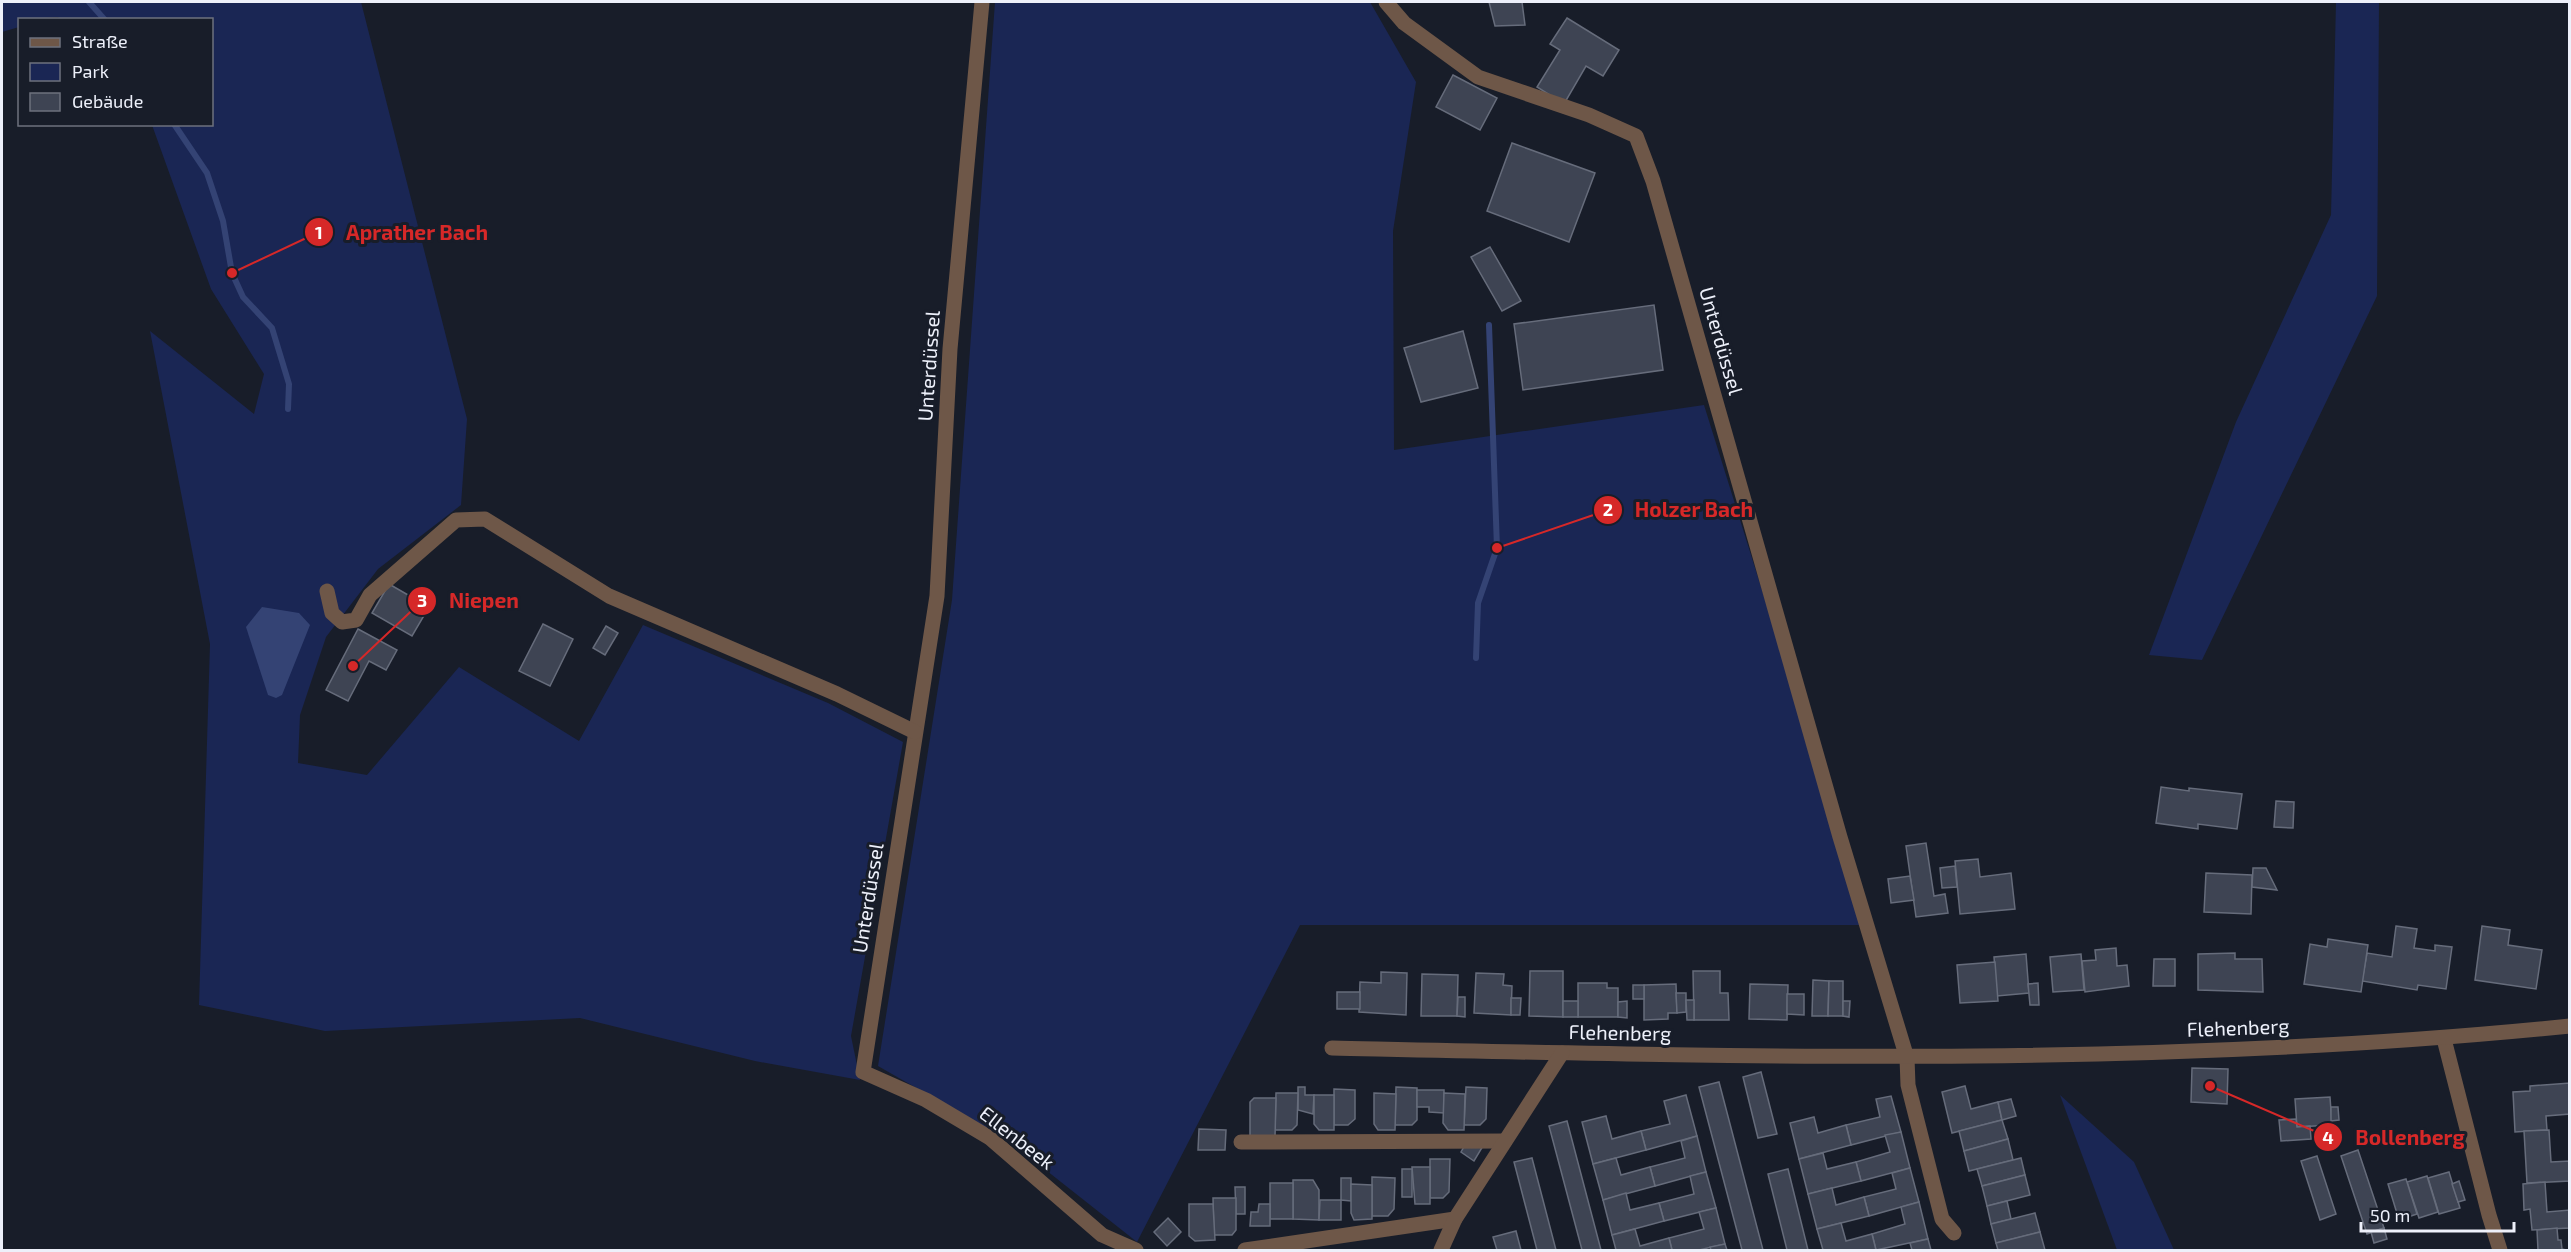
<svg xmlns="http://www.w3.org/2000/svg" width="2571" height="1252" viewBox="0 0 2571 1252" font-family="'Exo 2',sans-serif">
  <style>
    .green { fill: #1a2654 }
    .water { fill: #344374 }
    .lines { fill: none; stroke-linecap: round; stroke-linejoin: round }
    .stream { stroke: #344374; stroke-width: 6 }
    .building { fill: #3e4453; stroke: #666c7b; stroke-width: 1.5 }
    .minor { stroke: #6e5748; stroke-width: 15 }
    .labels { text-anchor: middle; stroke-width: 6; stroke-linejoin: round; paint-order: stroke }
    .street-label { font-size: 20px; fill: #edf0fa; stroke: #181d29 }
    .leader { fill: none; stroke: #d62828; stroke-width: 2 }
    .callout-dot { fill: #d62828; stroke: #181d29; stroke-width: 2 }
    .mark-label { font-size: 18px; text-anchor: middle; font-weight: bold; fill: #fff }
    .callout-label { font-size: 21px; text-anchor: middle; font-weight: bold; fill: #d62828; stroke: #181d29; stroke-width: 6; stroke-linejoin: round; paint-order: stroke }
  </style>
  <rect width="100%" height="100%" fill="#181d29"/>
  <!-- green -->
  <g class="green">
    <path d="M2 2H361L467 419 461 505 378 569 326 637 300 715 298 763 367 775 459 667 579 741 643 625 828 703 903 742 851 1036 860 1080 755 1061 580 1018 325 1031 199 1005 210 644 150 331 254 414 264 374 211 289 152 125 212 124V20H61L58 17 20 20 19 27 2 32Z"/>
    <path d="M995 2H1370L1416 82 1393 231 1394 450 1704 405 1867 925H1300L1137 1242 1009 1141 878 1066 952 600Z"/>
    <path d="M2336 2H2379L2377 296 2202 660 2149 655 2236 422 2331 215Z"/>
    <path d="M2060 1095 2134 1162 2174 1250H2117Z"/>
  </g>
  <!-- water -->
  <path class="water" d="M262 607 299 613 310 625 282 695 276 698 268 695 246 627Z"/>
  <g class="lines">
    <!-- stream -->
    <g class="stream">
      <path d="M89 2 105 20"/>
      <path d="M174 124 207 173 223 221 232 273 243 297 272 328 289 384 288 409"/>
      <path d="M1476 658 1478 603 1497 548 1489 325"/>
    </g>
  </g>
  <!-- building -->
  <g class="building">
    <path d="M1489 2H1533H1522L1525 25 1495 26Z"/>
    <path d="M1567 18 1619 50 1603 76 1586 66 1564 104 1537 87 1560 50 1550 44Z"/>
    <path d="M1453 75 1497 98 1480 130 1436 107Z"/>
    <path d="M1512 143 1595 173 1569 242 1487 211Z"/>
    <path d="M1490 247 1521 301 1502 311 1471 257Z"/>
    <path d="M1654 305 1663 370 1523 390 1514 324Z"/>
    <path d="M1463 331 1478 388 1421 402 1404 348Z"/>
    <path d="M389 584 429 607 412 636 372 613Z"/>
    <path d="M543 624 573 639 550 686 519 671Z"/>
    <path d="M606 626 618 633 605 655 593 648Z"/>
    <path d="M358 629 397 650 386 670 369 661 348 701 326 690Z"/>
    <path d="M2161 787 2189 791V788L2242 794 2237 829 2198 824V829L2156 823Z"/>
    <path d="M2276 801 2294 802 2293 828 2274 827Z"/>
    <path d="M1926 843 1934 896 1945 894 1948 913 1916 917 1906 846Z"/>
    <path d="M1978 859 1980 877 2011 873 2015 909 1960 914 1955 861Z"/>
    <path d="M1955 866 1957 887 1942 888 1940 868Z"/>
    <path d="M2253 868H2266L2277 890 2252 887Z"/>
    <path d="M2206 873 2252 875 2251 914 2204 912Z"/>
    <path d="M1910 876 1914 900 1891 903 1888 879Z"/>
    <path d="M2396 926 2417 929 2414 948 2435 951V945L2452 947 2446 989 2418 985 2417 990 2362 981 2367 953 2392 957Z"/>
    <path d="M2482 926 2510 930 2508 945 2542 950 2536 989 2475 980Z"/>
    <path d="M2328 939 2368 945 2361 992 2304 984 2310 944 2327 947Z"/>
    <path d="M2116 948 2117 966 2127 965 2129 986 2085 992 2082 961 2096 960 2095 950Z"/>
    <path d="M2235 953V959H2262L2263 992 2198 990V954Z"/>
    <path d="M2026 954 2029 993 1997 996 1994 957Z"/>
    <path d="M2081 954 2084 990 2053 992 2050 957Z"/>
    <path d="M2154 959H2175V986H2153Z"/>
    <path d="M1995 962 1998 1001 1960 1003 1957 965Z"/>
    <path d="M1530 971H1563V1017L1529 1016Z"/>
    <path d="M1693 971H1720V993H1728L1729 1020H1694Z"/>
    <path d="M1381 972 1407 973 1406 1015 1359 1012 1360 982 1381 983Z"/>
    <path d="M1476 973 1504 974 1503 985 1512 986 1511 1015 1474 1013Z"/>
    <path d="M1422 974 1458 975 1457 1016H1421Z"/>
    <path d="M1813 980 1829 981 1828 1016H1812Z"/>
    <path d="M1829 981H1843V1016H1828Z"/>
    <path d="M1578 983H1607V988H1618V1017H1578Z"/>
    <path d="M2038 983 2039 1005H2030L2028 984Z"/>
    <path d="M1676 984 1677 1013H1668V1019L1644 1020V985Z"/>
    <path d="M1750 984 1788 985 1787 1020 1749 1019Z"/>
    <rect x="1633" y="985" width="11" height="14"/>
    <rect x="1337" y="992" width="23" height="17"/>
    <path d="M1676 993H1686V1012L1677 1013Z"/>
    <path d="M1787 994H1804V1015L1787 1014Z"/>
    <path d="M1458 997H1465V1017L1457 1016Z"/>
    <path d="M1511 998H1521L1520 1015H1511Z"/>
    <path d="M1686 1000H1694V1020H1687Z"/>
    <rect x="1563" y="1001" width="15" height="16"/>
    <path d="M1627 1001V1018L1618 1017V1002Z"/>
    <path d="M1843 1001H1850L1849 1017 1843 1016Z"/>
    <path d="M2192 1068 2228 1069 2227 1104 2191 1102Z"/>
    <path d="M1761 1072 1777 1134 1758 1138 1743 1077Z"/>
    <path d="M1719 1082 1763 1250H1742L1699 1087Z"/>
    <path d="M2570 1083V1114L2546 1116 2547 1130 2515 1132 2513 1092 2530 1091V1086Z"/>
    <path d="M1965 1086 1971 1109 1998 1102 2002 1120 1952 1133 1942 1092Z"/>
    <path d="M1298 1087H1305V1095H1314L1313 1114 1298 1110Z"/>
    <path d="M1396 1087 1417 1088V1120L1412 1125H1395Z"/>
    <path d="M1466 1087 1487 1088 1486 1119 1480 1125H1464Z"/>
    <path d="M1334 1089 1355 1090V1119L1348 1125H1334Z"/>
    <path d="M1417 1090H1444V1113L1429 1112V1107H1417Z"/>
    <path d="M1276 1093H1298L1297 1125 1292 1130H1275Z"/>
    <path d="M1374 1093 1396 1094 1395 1130H1378L1374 1124Z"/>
    <path d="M1444 1093 1465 1094 1464 1130H1448L1443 1123Z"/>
    <path d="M1314 1095H1334V1130H1319L1314 1124Z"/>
    <path d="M1686 1095 1697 1136 1646 1150 1641 1131 1670 1124 1664 1101Z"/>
    <path d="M1891 1096 1901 1132 1851 1145 1846 1125 1880 1117 1876 1099Z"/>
    <path d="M2330 1097 2332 1125 2297 1127 2295 1099Z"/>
    <path d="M1254 1098H1276L1275 1137 1250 1136V1102Z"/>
    <path d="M2011 1099 2016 1116 2002 1120 1998 1102Z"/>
    <path d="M2331 1107H2338L2339 1120 2331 1121Z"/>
    <path d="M1606 1116 1612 1139 1641 1131 1646 1150 1593 1164 1582 1122Z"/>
    <path d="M1814 1117 1818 1133 1846 1125 1851 1145 1799 1159 1790 1123Z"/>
    <path d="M2296 1119 2297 1127 2310 1126 2311 1139 2281 1141 2279 1120Z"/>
    <path d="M2002 1120 2008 1139 1964 1151 1959 1131Z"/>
    <path d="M1567 1121 1601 1250H1582L1549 1126Z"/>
    <path d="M1199 1129 1226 1130 1225 1150H1198Z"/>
    <path d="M2549 1130 2551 1162 2570 1161V1181L2527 1183 2524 1131Z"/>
    <path d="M1901 1132 1910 1168 1861 1181 1856 1162 1890 1152 1885 1135Z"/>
    <path d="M1697 1136 1706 1172 1655 1186 1650 1167 1685 1158 1681 1141Z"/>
    <path d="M2008 1139 2013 1160 1969 1171 1964 1151Z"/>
    <path d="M1465 1145 1483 1146 1474 1161 1461 1152Z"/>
    <path d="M2358 1150 2384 1228 2367 1234 2341 1156Z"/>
    <path d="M1823 1153 1827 1169 1856 1162 1861 1181 1808 1194 1799 1159Z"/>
    <path d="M2317 1156 2336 1214 2320 1220 2301 1161Z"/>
    <path d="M1532 1158 1556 1250H1537L1514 1162Z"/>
    <path d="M1616 1158 1621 1175 1650 1167 1655 1186 1603 1200 1593 1164Z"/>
    <path d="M2021 1158 2025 1175 1982 1186 1977 1169Z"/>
    <path d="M1430 1159H1450L1449 1192 1443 1198H1430Z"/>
    <path d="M1412 1167H1430V1204H1415Z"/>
    <path d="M1910 1168 1919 1202 1869 1216 1864 1197 1896 1189 1892 1173Z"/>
    <rect x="1402" y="1169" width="10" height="28"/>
    <path d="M1788 1169 1808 1250H1787L1768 1174Z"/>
    <path d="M1706 1172 1716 1208 1664 1221 1659 1203 1694 1194 1690 1176Z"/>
    <path d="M2449 1172 2460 1208 2439 1214 2428 1178Z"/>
    <path d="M2025 1175 2030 1195 1987 1206 1982 1186Z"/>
    <path d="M2427 1176 2438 1212 2419 1218 2407 1182Z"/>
    <path d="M1372 1177 1395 1178 1394 1209 1388 1216H1372Z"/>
    <path d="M1341 1178H1351V1201L1341 1200Z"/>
    <path d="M2406 1179 2417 1214 2399 1220 2388 1184Z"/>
    <path d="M1293 1180H1313L1319 1190V1220L1293 1219Z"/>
    <path d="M2459 1181 2465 1200 2458 1202 2452 1184Z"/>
    <path d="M2545 1182 2547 1212 2570 1210V1228L2532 1230 2530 1209 2524 1210 2523 1184Z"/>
    <rect x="1270" y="1183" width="23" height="36"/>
    <path d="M1351 1184 1372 1185V1219L1354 1220 1351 1213Z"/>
    <path d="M1235 1187H1245V1214H1236Z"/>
    <path d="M1832 1188 1836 1205 1864 1197 1869 1216 1817 1229 1808 1194Z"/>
    <path d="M1626 1193 1630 1210 1659 1203 1664 1221 1612 1235 1603 1200Z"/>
    <path d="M1213 1198H1236V1230L1232 1235H1214Z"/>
    <path d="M1320 1200H1341V1220H1319Z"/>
    <path d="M2007 1201 2011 1219 1991 1224 1987 1206Z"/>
    <path d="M1919 1202 1928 1239 1876 1250 1872 1234 1905 1224 1901 1207Z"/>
    <path d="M1189 1204H1213L1215 1240 1195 1241 1189 1236Z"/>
    <path d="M1259 1204H1270V1226H1250L1251 1212H1258Z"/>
    <path d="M1716 1208 1725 1244 1699 1250H1672L1669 1238 1704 1229 1699 1212Z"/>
    <path d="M2035 1213 2040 1232 1996 1243 1991 1224Z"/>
    <path d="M1168 1218 1181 1232 1167 1246 1154 1232Z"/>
    <path d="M1841 1223 1846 1241 1872 1234 1876 1250H1823L1817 1229Z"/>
    <path d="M2384 1228 2387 1239 2374 1243 2371 1232Z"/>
    <path d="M2557 1228 2558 1240H2561L2562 1249 2566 1250H2538L2537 1230Z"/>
    <path d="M1635 1229 1640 1246 1669 1238 1672 1250H1616L1612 1235Z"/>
    <path d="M1516 1231 1521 1250H1497L1493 1237Z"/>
    <path d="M2040 1232 2045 1250H1998L1996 1243Z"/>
    <path d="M1928 1239 1931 1250H1912L1910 1243Z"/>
    <path d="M1725 1244 1727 1250H1711L1710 1247Z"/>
  </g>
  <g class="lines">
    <!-- minor -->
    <g class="minor">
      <path d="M982 2 950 349 937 596 863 1072 926 1100 990 1138 1102 1235 1136 1250"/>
      <path d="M1386 2 1404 23 1478 77 1589 115 1636 136 1653 181 1840 837 1907 1058 1908 1085 1942 1219 1954 1233"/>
      <path d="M327 591 332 613 342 622 356 620 370 595 456 520 485 519 609 596 837 694 915 732"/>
      <path d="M2444 1039 2489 1215 2500 1250"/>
      <path d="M1332 1048C1745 1057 2158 1068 2570 1026"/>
      <path d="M1241 1142 1505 1141"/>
      <path d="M1245 1250 1455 1219"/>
      <path d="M1441 1250 1455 1219 1562 1053"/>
    </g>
  </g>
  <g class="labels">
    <!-- street labels -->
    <g class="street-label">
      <text transform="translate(1721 341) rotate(74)" y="7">Unterdüssel</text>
      <text transform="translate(929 366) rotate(-86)" y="7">Unterdüssel</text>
      <text transform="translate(868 898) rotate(-81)" y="7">Unterdüssel</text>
      <text transform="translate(2238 1028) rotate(-2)" y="7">Flehenberg</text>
      <text transform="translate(1620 1033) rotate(1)" y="7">Flehenberg</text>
      <text transform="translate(1017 1138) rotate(38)" y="7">Ellenbeek</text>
    </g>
  </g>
  <!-- callouts -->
  <path class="leader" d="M232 273L319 232M1497 548L1608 510M353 666L422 601M2210 1086L2328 1137"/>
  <g class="callout-dot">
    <circle cx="232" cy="273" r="6"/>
    <circle cx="1497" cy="548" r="6"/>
    <circle cx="353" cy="666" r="6"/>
    <circle cx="2210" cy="1086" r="6"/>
    <circle cx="319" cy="232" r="15"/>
    <circle cx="1608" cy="510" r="15"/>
    <circle cx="422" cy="601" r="15"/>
    <circle cx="2328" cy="1137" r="15"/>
  </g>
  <g class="mark-label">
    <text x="319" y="239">1</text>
    <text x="1608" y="516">2</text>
    <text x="422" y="607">3</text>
    <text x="2328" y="1144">4</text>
  </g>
  <g class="callout-label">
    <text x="417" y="240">Aprather Bach</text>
    <text x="1694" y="517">Holzer Bach</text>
    <text x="484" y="608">Niepen</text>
    <text x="2410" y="1145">Bollenberg</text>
  </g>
  <!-- border -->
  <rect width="2571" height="1252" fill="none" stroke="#edf0fa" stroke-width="6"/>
  <!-- legend -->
  <rect x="18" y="18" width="195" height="108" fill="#181d29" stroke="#6d717d" stroke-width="1.5"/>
  <rect x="30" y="38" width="30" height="9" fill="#6e5748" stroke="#6d717d" stroke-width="1.5"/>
  <text x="72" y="48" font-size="18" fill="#edf0fa">Straße</text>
  <rect x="30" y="63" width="30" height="18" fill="#1a2654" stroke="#6d717d" stroke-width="1.5"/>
  <text x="72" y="78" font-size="18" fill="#edf0fa">Park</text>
  <rect x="30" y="93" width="30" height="18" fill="#3e4453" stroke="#6d717d" stroke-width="1.5"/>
  <text x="72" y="108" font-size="18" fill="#edf0fa">Gebäude</text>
  <!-- scale -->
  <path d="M2361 1222v9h153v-9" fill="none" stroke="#edf0fa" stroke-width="3"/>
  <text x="2370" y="1222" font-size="18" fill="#edf0fa" stroke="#181d29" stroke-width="4.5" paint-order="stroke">50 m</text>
</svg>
